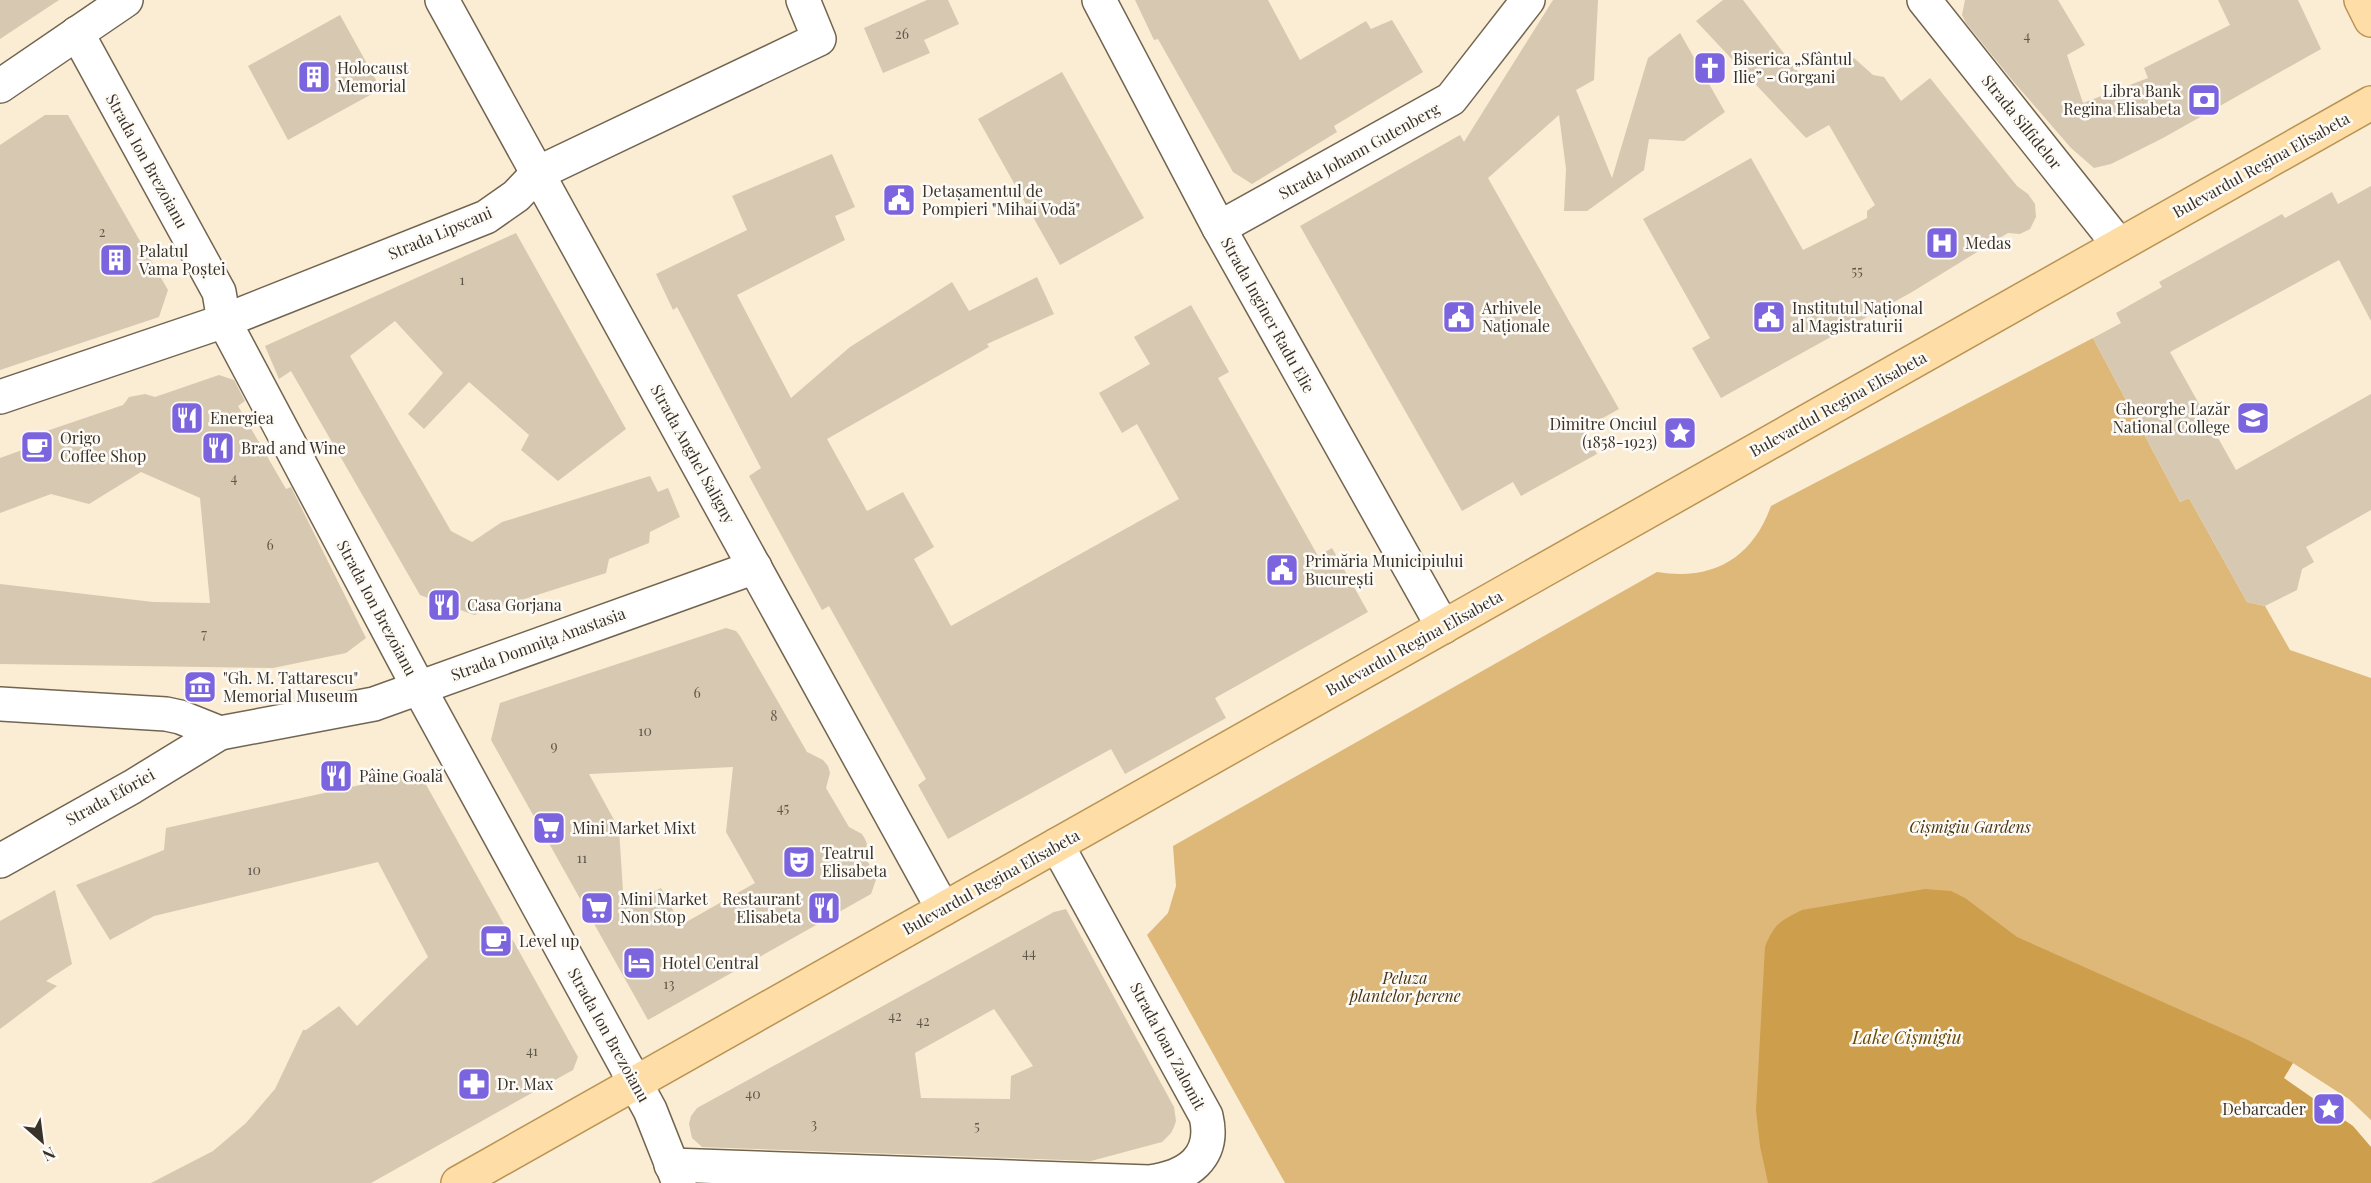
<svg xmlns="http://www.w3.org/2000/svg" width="2371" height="1183" viewBox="0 0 2371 1183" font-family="'Playfair Display',serif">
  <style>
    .green { fill: #deb878 }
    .water { fill: #cd9e4c }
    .pier { fill: #fbecd4 }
    .building { fill: #d7c8b1; fill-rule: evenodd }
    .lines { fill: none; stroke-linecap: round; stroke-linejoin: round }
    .minor-casing { stroke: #726550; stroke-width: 36 }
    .major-casing { stroke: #b99454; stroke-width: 36 }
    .minor { stroke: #fff; stroke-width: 33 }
    .major { stroke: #fedea6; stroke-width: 33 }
    .labels { text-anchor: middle; stroke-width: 5; stroke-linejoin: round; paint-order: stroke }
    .number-label { font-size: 14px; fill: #60584b }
    .poi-label { font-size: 16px; fill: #383229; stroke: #fefbf6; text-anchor: start }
    .street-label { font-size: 16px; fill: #383229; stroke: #fefbf6 }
    .park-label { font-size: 16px; font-style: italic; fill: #483411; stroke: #fefbf6 }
    .water-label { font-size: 18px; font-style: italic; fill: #694906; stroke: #fefbf6 }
  </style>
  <rect width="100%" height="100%" fill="#fbecd4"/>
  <!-- green -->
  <path class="green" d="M2093 338 2180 502 2189 498 2247 602 2265 606 2290 650 2371 678V1183H1285L1147 935 1168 913 1176 886 1173 846 1657 572C1712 581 1752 559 1771 506Z"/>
  <!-- water -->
  <path class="water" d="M1925 889 1951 891 1965 898 2017 937 2248 1040 2293 1063 2349 1099 2371 1120V1183H1768L1760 1146 1756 1110 1765 947C1774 924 1780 921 1802 910Z"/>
  <!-- pier -->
  <path class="pier" d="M2293 1063 2349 1099 2371 1120V1147L2353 1126 2284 1078Z"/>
  <!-- building -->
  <g class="building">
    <path d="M0 0H59L0 39Z"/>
    <path d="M927 0H948L959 24 924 40 930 53 883 73 864 28Z"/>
    <path d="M1135 0H1268L1300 60 1366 21 1371 29 1392 20 1423 72 1334 126 1337 132 1252 184 1233 172 1158 39 1154 40Z"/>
    <path d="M1553 0H1598L1594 80 1576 90 1612 178 1648 58 1680 33 1725 112 1684 141 1649 139 1644 170 1587 211H1564L1566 169 1559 115 1488 178 1619 409 1583 429 1597 454 1521 496 1513 482 1462 511 1300 226 1460 135 1464 142Z"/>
    <path d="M1723 0H1743L1802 77H1828L1854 58 1873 75 1884 77 1901 101 1930 78 2017 186 2028 194 2035 204 2036 217 2030 229 2020 234 2008 233 1912 292 1721 398 1692 348 1710 338 1643 219 1751 158 1803 250 1867 218V211L1875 205 1829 125 1806 138 1696 21Z"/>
    <path d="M1965 0H2058L2085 45 2067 55 2083 103 2148 78 2144 68 2230 25 2218 0H2298L2321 49 2163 138 2111 164 2094 168 2071 148 2012 80 1966 23 1962 15Z"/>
    <path d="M340 15 381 89 288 140 248 66Z"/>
    <path d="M1062 72 1144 218 1060 265 978 119Z"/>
    <path d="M45 115H68L168 290 159 317 0 370V145Z"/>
    <path d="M832 154 855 207 835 216 845 240 737 295 791 398 850 347 952 282 969 311 1037 277 1054 314 987 344 989 347 827 439 867 511 903 492 934 547 914 559 951 626 1179 499 1137 424 1122 433 1099 393 1150 364 1134 337 1191 305 1229 372 1218 378 1318 556 1332 548 1368 612 1215 698 1226 718 1125 774 1111 749 948 839 918 785 926 779 829 606 822 610 749 476 761 468 677 307 673 310 656 274 747 230 732 196Z"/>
    <path d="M2371 186V321L2339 260 2170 352 2236 470 2371 394V510L2306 547 2314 562 2302 569 2297 590 2265 606 2247 602 2189 498 2180 502 2093 338 2121 323 2116 313 2162 287 2159 282 2282 214 2285 218 2332 192 2338 204Z"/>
    <path d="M516 233 626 429 558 481 521 450 529 435 469 382 424 429 408 414 443 373 395 321 350 356 451 531 472 542 502 522 650 476 658 492 668 488 680 517 650 532 649 543 609 559 606 573 474 615 420 595 291 371 279 379 265 346Z"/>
    <path d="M219 375 234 380 245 401 238 406 286 489 291 487 366 638 346 653 273 668 0 664V584L153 602 210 603 200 498 141 472 89 504 51 494 0 513V458L36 445 32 436 123 405 129 397 145 394 155 397Z"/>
    <path d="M726 628 736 631 740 636 807 752 823 760 828 766 830 773 826 788 849 827 862 834 865 839 867 844 864 856 877 877 871 894 648 1020 491 740 500 703ZM733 767 726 832 755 883 681 925 661 888 624 907 619 829 589 774Z"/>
    <path d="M419 772 578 1057 573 1070 371 1183H151L213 1151 246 1123 275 1089 303 1030H306L339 1006 357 1026 428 957 378 862 154 916 110 940 76 885 164 850 166 828Z"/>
    <path d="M55 890 72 964 46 981 57 986 0 1029V921Z"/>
    <path d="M1066 909 1174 1107 1176 1121 1174 1127 1171 1133 1162 1142 1091 1161 702 1147 692 1138 689 1124 691 1116 697 1108 1054 912ZM994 1009 1033 1066 1011 1076 1010 1099 921 1098 915 1053Z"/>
  </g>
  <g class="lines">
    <!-- minor casing -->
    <g class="minor-casing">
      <g id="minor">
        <path d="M442 0 943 909"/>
        <path d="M1099 0 1219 228 1443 627"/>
        <path d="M1924 0 2119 245"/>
        <path d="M77 33 219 292 224 321 419 688 650 1110 679 1183"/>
        <path d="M0 86 126 0"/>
        <path d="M1219 228 1451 99 1528 0"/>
        <path d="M0 397 224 321 486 217 516 196 538 173 819 39 803 0"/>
        <path d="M0 704 166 714 180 717 220 733 374 704 755 567"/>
        <path d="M0 861 132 787 220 733"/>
        <path d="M671 1165 1149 1182C1187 1177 1216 1158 1206 1116L1057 845"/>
      </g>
    </g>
    <!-- major casing -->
    <g class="major-casing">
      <g id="major">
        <path d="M2361 0 2371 20"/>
        <path d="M458 1183 2371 103"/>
      </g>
    </g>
    <!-- minor -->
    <use href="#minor" class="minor"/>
    <!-- major -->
    <use href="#major" class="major"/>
  </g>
  <!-- icons -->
  <defs>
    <g id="church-square" transform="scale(1.725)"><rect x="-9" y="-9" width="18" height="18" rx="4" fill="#7d64df" stroke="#fefbf6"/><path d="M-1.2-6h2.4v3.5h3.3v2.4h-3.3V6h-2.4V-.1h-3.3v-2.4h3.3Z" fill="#fff"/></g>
    <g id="building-square" transform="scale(1.725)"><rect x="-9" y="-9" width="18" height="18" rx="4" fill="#7d64df" stroke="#fefbf6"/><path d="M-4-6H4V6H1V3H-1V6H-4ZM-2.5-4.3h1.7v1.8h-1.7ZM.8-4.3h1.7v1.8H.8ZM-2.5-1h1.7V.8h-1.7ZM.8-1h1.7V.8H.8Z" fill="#fff"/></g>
    <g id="bank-square" transform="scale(1.725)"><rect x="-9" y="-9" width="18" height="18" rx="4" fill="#7d64df" stroke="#fefbf6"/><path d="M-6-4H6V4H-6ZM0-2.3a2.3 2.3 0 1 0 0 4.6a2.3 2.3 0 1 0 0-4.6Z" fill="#fff"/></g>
    <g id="civic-square" transform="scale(1.725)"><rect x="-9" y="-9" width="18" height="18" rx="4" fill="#7d64df" stroke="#fefbf6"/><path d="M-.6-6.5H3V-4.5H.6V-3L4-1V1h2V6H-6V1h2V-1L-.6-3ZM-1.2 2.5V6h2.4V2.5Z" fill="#fff"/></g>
    <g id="hospital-square" transform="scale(1.725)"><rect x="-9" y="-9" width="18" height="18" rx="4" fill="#7d64df" stroke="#fefbf6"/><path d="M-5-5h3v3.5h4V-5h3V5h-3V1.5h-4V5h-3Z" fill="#fff"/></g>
    <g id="restaurant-square" transform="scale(1.725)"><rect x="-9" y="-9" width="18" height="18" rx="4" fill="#7d64df" stroke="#fefbf6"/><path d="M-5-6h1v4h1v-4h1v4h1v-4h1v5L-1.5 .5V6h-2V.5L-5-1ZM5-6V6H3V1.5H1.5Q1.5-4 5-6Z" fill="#fff"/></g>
    <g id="school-square" transform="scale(1.725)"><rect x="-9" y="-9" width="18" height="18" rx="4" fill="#7d64df" stroke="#fefbf6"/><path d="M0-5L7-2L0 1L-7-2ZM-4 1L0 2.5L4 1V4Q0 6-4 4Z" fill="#fff"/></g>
    <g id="sight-square" transform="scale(1.725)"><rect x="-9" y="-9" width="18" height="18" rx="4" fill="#7d64df" stroke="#fefbf6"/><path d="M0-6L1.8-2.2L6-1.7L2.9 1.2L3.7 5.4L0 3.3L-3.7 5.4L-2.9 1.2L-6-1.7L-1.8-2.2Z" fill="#fff"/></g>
    <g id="cafe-square" transform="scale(1.725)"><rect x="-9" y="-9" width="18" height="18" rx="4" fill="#7d64df" stroke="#fefbf6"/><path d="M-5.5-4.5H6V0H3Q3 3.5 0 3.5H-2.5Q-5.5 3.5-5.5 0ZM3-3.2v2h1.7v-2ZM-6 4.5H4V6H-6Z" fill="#fff"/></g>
    <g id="museum-square" transform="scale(1.725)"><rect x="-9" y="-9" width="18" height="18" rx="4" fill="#7d64df" stroke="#fefbf6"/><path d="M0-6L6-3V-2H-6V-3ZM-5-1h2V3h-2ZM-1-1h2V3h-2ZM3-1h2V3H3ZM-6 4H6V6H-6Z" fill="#fff"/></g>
    <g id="supermarket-square" transform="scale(1.725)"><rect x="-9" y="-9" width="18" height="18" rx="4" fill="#7d64df" stroke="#fefbf6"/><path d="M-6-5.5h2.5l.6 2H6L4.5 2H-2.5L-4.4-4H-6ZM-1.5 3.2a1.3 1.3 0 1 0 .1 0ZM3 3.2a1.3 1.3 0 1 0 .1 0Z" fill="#fff"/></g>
    <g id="theatre-square" transform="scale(1.725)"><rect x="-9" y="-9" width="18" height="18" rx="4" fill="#7d64df" stroke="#fefbf6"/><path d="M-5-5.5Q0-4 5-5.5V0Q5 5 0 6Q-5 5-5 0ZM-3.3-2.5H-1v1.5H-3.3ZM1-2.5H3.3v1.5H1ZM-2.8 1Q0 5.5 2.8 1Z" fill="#fff"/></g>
    <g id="hotel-square" transform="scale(1.725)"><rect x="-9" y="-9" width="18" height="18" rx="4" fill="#7d64df" stroke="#fefbf6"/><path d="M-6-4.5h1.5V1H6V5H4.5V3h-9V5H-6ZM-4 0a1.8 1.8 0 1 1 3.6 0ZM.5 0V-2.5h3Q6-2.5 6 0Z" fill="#fff"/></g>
    <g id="pharmacy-square" transform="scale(1.725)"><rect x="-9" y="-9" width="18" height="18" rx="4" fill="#7d64df" stroke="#fefbf6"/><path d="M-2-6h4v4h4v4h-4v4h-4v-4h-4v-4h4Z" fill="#fff"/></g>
  </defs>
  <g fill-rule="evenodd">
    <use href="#church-square" x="1710" y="68"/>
    <use href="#building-square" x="314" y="77"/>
    <use href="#bank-square" x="2204" y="100"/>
    <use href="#civic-square" x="899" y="200"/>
    <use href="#hospital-square" x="1942" y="243"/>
    <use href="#building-square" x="116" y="260"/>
    <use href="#civic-square" x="1459" y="317"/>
    <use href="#civic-square" x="1769" y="317"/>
    <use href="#restaurant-square" x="187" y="418"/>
    <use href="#school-square" x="2253" y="418"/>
    <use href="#sight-square" x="1680" y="433"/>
    <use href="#cafe-square" x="37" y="447"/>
    <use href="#restaurant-square" x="218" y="448"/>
    <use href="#civic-square" x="1282" y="570"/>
    <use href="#restaurant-square" x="444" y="605"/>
    <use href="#museum-square" x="200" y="687"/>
    <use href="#restaurant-square" x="336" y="776"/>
    <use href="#supermarket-square" x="549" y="828"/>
    <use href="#theatre-square" x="799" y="862"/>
    <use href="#supermarket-square" x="597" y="908"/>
    <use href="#restaurant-square" x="824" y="908"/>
    <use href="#cafe-square" x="496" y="941"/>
    <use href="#hotel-square" x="639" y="963"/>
    <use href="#pharmacy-square" x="474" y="1084"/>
    <use href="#sight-square" x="2329" y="1109"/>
  </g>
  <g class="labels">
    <!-- number labels -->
    <g class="number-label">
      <text x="902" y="39">26</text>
      <text x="2027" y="41">4</text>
      <text x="102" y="237">2</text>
      <text x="1857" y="276">55</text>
      <text x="462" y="285">1</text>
      <text x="234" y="483">4</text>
      <text x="270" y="550">6</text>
      <text x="204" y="639">7</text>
      <text x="697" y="698">6</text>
      <text x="774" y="721">8</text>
      <text x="645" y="736">10</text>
      <text x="554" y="751">9</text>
      <text x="783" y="813">45</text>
      <text x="582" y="863">11</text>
      <text x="254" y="875">10</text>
      <text x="1029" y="958">44</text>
      <text x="669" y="989">13</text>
      <text x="895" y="1021">42</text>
      <text x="923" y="1026">42</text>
      <text x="532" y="1056">41</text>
      <text x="753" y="1099">40</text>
      <text x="814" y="1129">3</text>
      <text x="977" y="1131">5</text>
    </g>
    <!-- poi labels -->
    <g class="poi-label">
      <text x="1733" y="65">Biserica „Sfântul<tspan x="1733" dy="18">Ilie” - Gorgani</tspan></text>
      <text x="337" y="74">Holocaust<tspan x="337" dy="18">Memorial</tspan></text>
      <text x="2181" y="97" text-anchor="end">Libra Bank<tspan x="2181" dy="18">Regina Elisabeta</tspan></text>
      <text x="922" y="197">Detașamentul de<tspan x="922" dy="18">Pompieri "Mihai Vodă"</tspan></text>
      <text x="1965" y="249">Medas</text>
      <text x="139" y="257">Palatul<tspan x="139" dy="18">Vama Poștei</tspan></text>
      <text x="1482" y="314">Arhivele<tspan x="1482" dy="18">Naționale</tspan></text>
      <text x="1792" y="314">Institutul Național<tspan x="1792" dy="18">al Magistraturii</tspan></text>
      <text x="2230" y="415" text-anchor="end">Gheorghe Lazăr<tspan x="2230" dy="18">National College</tspan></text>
      <text x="210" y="424">Energiea</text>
      <text x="1657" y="430" text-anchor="end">Dimitre Onciul<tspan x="1657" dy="18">(1858-1923)</tspan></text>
      <text x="60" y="444">Origo<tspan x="60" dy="18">Coffee Shop</tspan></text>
      <text x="241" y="454">Brad and Wine</text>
      <text x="1305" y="567">Primăria Municipiului<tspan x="1305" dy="18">București</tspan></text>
      <text x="467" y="611">Casa Gorjana</text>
      <text x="223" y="684">"Gh. M. Tattarescu"<tspan x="223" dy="18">Memorial Museum</tspan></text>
      <text x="359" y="782">Pâine Goală</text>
      <text x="572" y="834">Mini Market Mixt</text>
      <text x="822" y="859">Teatrul<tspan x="822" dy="18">Elisabeta</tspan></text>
      <text x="620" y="905">Mini Market<tspan x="620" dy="18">Non Stop</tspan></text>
      <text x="801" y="905" text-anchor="end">Restaurant<tspan x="801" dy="18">Elisabeta</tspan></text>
      <text x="519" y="947">Level up</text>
      <text x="662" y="969">Hotel Central</text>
      <text x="497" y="1090">Dr. Max</text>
      <text x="2306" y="1115" text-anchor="end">Debarcader</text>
    </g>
    <!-- street labels -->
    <g class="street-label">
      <text transform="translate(2022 122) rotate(51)" y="6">Strada Silfidelor</text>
      <text transform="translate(1359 151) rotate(-29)" y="6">Strada Johann Gutenberg</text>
      <text transform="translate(147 161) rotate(61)" y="6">Strada Ion Brezoianu</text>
      <text transform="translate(2261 165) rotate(-29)" y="6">Bulevardul Regina Elisabeta</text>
      <text transform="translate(440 233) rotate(-23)" y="6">Strada Lipscani</text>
      <text transform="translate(1268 315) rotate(61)" y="6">Strada Inginer Radu Elie</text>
      <text transform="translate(1838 404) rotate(-29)" y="6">Bulevardul Regina Elisabeta</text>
      <text transform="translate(693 454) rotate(61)" y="6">Strada Anghel Saligny</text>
      <text transform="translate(377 608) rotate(62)" y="6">Strada Ion Brezoianu</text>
      <text transform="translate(1414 643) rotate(-29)" y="6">Bulevardul Regina Elisabeta</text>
      <text transform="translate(538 644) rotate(-20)" y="6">Strada Domnița Anastasia</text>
      <text transform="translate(110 797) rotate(-29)" y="6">Strada Eforiei</text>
      <text transform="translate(991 882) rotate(-29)" y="6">Bulevardul Regina Elisabeta</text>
      <text transform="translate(609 1035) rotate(61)" y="6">Strada Ion Brezoianu</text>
      <text transform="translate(1168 1046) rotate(62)" y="6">Strada Ioan Zalomit</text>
    </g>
    <!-- park labels -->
    <g class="park-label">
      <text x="1970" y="833">Cișmigiu Gardens</text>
      <text x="1405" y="984">Peluza<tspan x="1405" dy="18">plantelor perene</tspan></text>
    </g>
    <!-- water labels -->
    <g class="water-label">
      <text x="1907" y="1044">Lake Cișmigiu</text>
    </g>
  </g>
  <!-- north arrow -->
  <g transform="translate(42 1141) rotate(152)" stroke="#fefbf6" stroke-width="4.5" paint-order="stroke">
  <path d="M0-4.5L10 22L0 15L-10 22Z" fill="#383229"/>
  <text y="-9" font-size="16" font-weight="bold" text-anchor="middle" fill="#383229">N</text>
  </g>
</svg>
